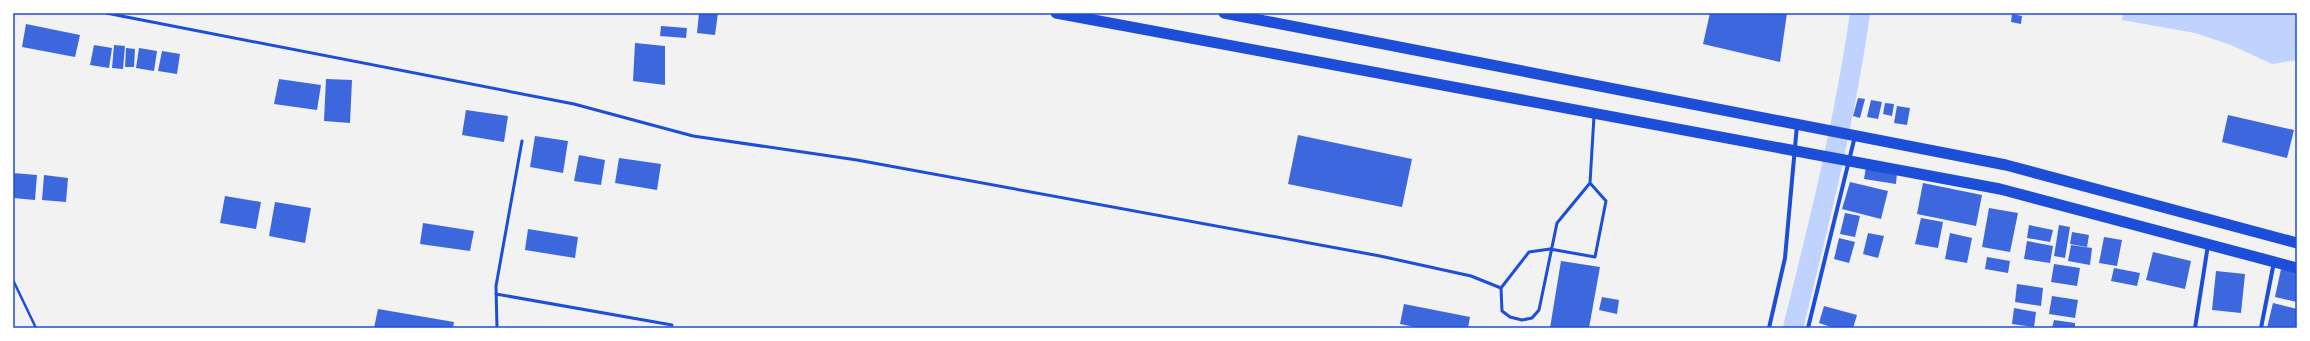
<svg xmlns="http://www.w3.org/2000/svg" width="2310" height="341" viewBox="0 0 2310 341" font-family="'Fira Sans Condensed',sans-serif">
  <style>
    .water { fill: #bfd3fe }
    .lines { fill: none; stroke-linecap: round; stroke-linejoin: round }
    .canal { stroke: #bfd3fe; stroke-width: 20 }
    .building { fill: #3d67dc }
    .path { stroke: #1d4ed8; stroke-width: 2.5 }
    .service { stroke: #1d4ed8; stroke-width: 3 }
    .minor { stroke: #1d4ed8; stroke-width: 4 }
    .trunk { stroke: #1d4ed8; stroke-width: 11 }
    .neatline { fill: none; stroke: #1d4ed8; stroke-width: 1.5 }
  </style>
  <rect width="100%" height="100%" fill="#f2f2f2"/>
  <!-- water -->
  <path class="water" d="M2123 13H2297V60L2272 64 2231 45 2195 33 2122 20Z"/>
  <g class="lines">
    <!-- canal -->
    <path class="canal" d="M1793 328C1819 223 1845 120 1860 13"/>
  </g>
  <!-- building -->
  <g class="building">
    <path d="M699 13H718L715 35 697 33Z"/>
    <path d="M1710 13H1787L1780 62 1703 44Z"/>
    <path d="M2012 14 2022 16 2021 24 2011 22Z"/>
    <path d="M26 24 80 35 75 57 22 47Z"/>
    <path d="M661 26 687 28 686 38 660 36Z"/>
    <path d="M635 43 665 46V85L633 81Z"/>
    <path d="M94 45 112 48 109 68 90 65Z"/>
    <path d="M114 45 125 46 123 69 112 68Z"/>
    <path d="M126 48 135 49 134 67H125Z"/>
    <path d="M139 48 157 51 154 71 136 68Z"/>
    <path d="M162 51 180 54 177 74 158 71Z"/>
    <path d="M279 79 321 85 317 110 274 104Z"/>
    <path d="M326 79 352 80 350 123 324 121Z"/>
    <path d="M1858 98 1865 99 1860 118 1853 116Z"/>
    <path d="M1871 100 1882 102 1878 119 1867 117Z"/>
    <path d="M1885 103 1894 104 1892 116 1883 114Z"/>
    <path d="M1897 106 1910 108 1907 125 1894 123Z"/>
    <path d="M466 110 508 116 504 142 462 135Z"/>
    <path d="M2228 115 2294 130 2287 158 2222 142Z"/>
    <path d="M1298 135 1412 159 1402 207 1288 184Z"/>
    <path d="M535 136 568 141 563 173 530 167Z"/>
    <path d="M579 155 605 160 601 185 574 181Z"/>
    <path d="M619 158 661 164 657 190 615 183Z"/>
    <path d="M1866 167 1897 173 1896 184 1864 179Z"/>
    <path d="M13 173 37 175 35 200 13 198Z"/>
    <path d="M44 175 68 178 66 202 42 200Z"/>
    <path d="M1850 182 1888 191 1881 219 1842 209Z"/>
    <path d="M1923 183 1982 195 1976 226 1917 214Z"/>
    <path d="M225 196 261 202 256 229 220 223Z"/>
    <path d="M275 202 311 208 305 243 269 236Z"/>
    <path d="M1989 208 2018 213 2010 252 1982 247Z"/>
    <path d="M1845 213 1860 216 1855 237 1840 234Z"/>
    <path d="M1921 218 1943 222 1938 248 1915 244Z"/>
    <path d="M423 223 474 231 470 251 420 244Z"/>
    <path d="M2029 225 2053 230 2050 242 2027 238Z"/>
    <path d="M2059 225 2070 227 2065 258 2054 256Z"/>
    <path d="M528 229 578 237 575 258 525 250Z"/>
    <path d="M2072 232 2089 235 2087 247 2070 244Z"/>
    <path d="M1868 233 1884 236 1878 258 1863 254Z"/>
    <path d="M1950 233 1972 238 1967 263 1945 259Z"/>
    <path d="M2104 237 2122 240 2117 266 2099 263Z"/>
    <path d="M1839 238 1855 242 1849 263 1834 259Z"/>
    <path d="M2027 241 2053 246 2050 263 2024 259Z"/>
    <path d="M2071 245 2092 248 2090 265 2068 261Z"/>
    <path d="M2153 252 2191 261 2185 289 2146 280Z"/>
    <path d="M1987 257 2010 261 2008 273 1985 269Z"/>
    <path d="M1561 261 1600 267 1589 328H1550Z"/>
    <path d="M2054 264 2080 268 2077 286 2051 282Z"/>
    <path d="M2114 268 2140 273 2137 286 2111 281Z"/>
    <path d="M2281 269 2297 273V302L2275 297Z"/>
    <path d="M2216 271 2245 274 2241 313 2212 310Z"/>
    <path d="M2017 284 2043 288 2041 306 2015 302Z"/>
    <path d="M2052 296 2078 300 2075 318 2049 314Z"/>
    <path d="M1602 297 1619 300 1617 314 1599 310Z"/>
    <path d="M2273 303 2297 309V328H2267Z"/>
    <path d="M1404 304 1470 317 1468 328H1420L1400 324Z"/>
    <path d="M1824 306 1857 315 1853 328H1834L1819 323Z"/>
    <path d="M2014 308 2036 312 2034 327 2012 324Z"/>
    <path d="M378 309 454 322 453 328H374Z"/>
    <path d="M2054 320 2075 323V328H2052Z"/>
  </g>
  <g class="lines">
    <!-- path -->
    <path class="path" d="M13 280 36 328"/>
    <!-- service -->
    <g class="service">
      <path d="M106 13 574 104 693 136 857 160 1380 256 1471 276 1501 288"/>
      <path d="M13 15V13"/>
      <path d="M1590 183 1606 201 1595 257 1550 249 1529 252 1501 288 1502 311 1510 317 1522 320 1532 318 1539 310 1557 223 1590 183 1594 116"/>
      <path d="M496 294 672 325"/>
      <path d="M497 328 496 286 522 141"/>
    </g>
    <!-- minor -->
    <g class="minor">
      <path d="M1769 328 1785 258 1797 125"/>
      <path d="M1808 328 1855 136"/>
      <path d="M2195 328 2208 245"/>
      <path d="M2261 328 2274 262"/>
    </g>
    <!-- trunk -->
    <g class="trunk">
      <path d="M1056 13 2000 189 2297 268"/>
      <path d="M1224 13 2006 165 2297 243"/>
    </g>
  </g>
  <!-- border -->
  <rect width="2310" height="341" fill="none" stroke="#ffffff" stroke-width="28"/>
  <rect x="14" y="14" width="2282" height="313" class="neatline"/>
</svg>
